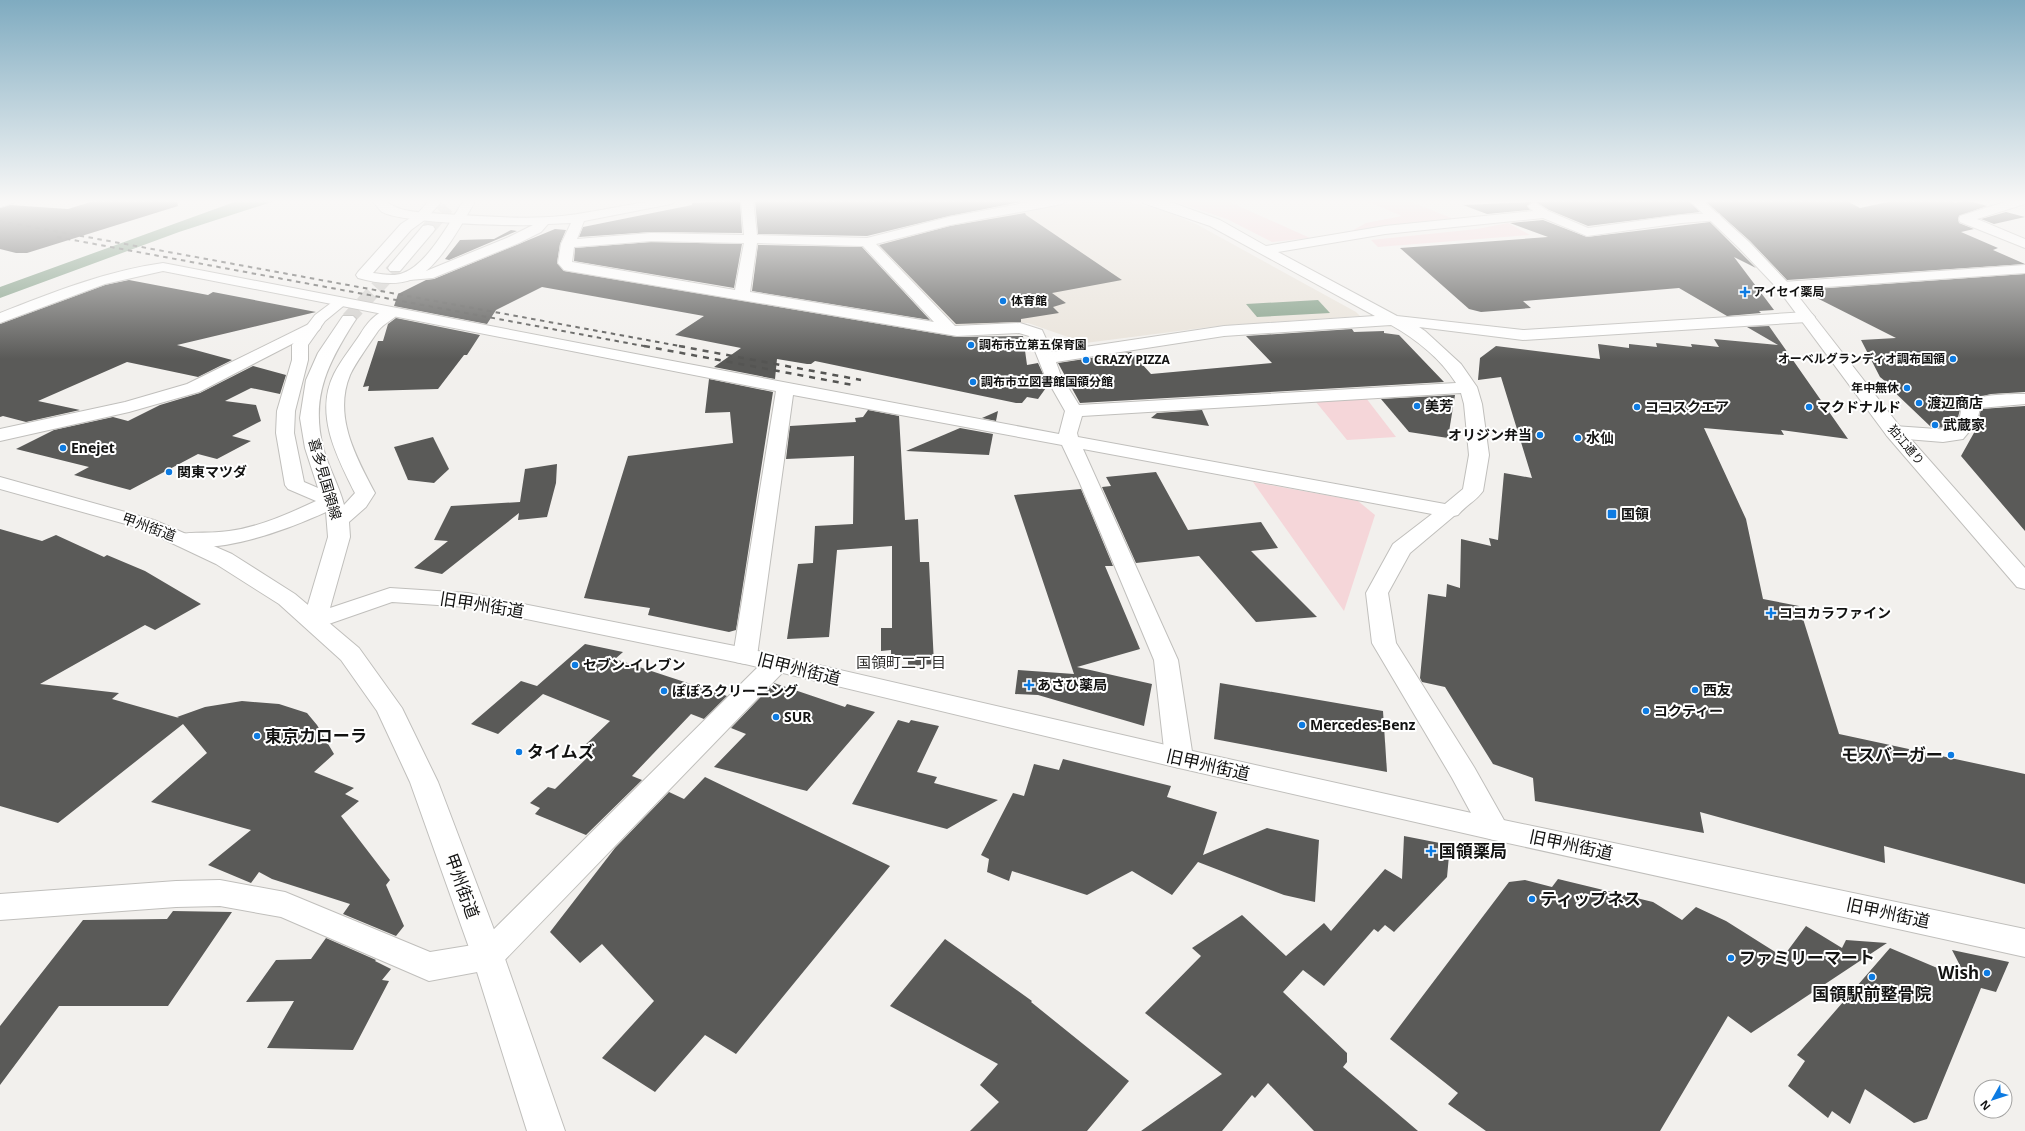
<svg xmlns="http://www.w3.org/2000/svg" width="2025" height="1131" viewBox="0 0 2025 1131" font-family="'Noto Sans','Noto Sans JP',sans-serif">
  <style>
    .built { fill: #e9e3da }
    .green { fill: #f5d6d9 }
    .water { fill: #819d85 }
    .building { fill: #5a5a58 }
    .lines { fill: none; stroke-linecap: round; stroke-linejoin: round }
    .major-tunnel { stroke: #d1cfcc; stroke-width: 14; stroke-dasharray: 14 7; stroke-linecap: butt }
    .minor-casing { stroke: #c0bfbc; stroke-width: 2 }
    .major-casing { stroke: #c0bfbc; stroke-width: 2 }
    .highway-casing { stroke: #c0bfbc; stroke-width: 2 }
    .minor { fill: #fff; fill-rule: evenodd }
    .major { fill: #fff; fill-rule: evenodd }
    .highway { fill: #fff; fill-rule: evenodd }
    .rail-far1 { stroke: #555553; stroke-width: 2; stroke-dasharray: 4.5 4.5; stroke-linecap: butt }
    .rail { stroke: #555553; stroke-width: 2.5; stroke-dasharray: 6 6; stroke-linecap: butt }
    .poi-dot { fill: #0d7be2; stroke: #fff; stroke-width: 1.5 }
    .labels { text-anchor: middle; stroke-width: 4; stroke-linejoin: round; paint-order: stroke }
    .far-poi-label { font-size: 12px; font-weight: bold; fill: #131312; stroke: #fff; text-anchor: start }
    .far-street-label { font-size: 12px; fill: #131312; stroke: #fff }
    .poi-label { font-size: 14px; font-weight: bold; fill: #131312; stroke: #fff; text-anchor: start }
    .street-label { font-size: 14px; fill: #131312; stroke: #fff }
    .neighbourhood-label { font-size: 15px; fill: #2f2e2c; stroke: #fff }
    .near-street-label { font-size: 17px; fill: #131312; stroke: #fff }
    .near-poi-label { font-size: 17px; font-weight: bold; fill: #131312; stroke: #fff; text-anchor: start }
  </style>
  <rect width="100%" height="100%" fill="#f2f0ed"/>
  <!-- built -->
  <path class="built" d="M1102 200 1127 201 1167 212 1198 225 1356 312 1360 316 1218 326 1085 343 1028 323 956 325 879 247 884 243 956 222 1055 205Z"/>
  <!-- green -->
  <g class="green">
    <path d="M1170 200H1225L1310 238 1272 242 1227 219Z"/>
    <path d="M1364 200H1407L1456 220 1348 233 1366 223 1402 216Z"/>
    <path d="M1508 223 1530 235 1378 247 1371 240 1477 229Z"/>
    <path d="M1366 398 1396 437 1347 440 1316 402Z"/>
    <path d="M1253 482 1358 501 1375 515 1344 611Z"/>
  </g>
  <!-- water -->
  <g class="water">
    <path d="M240 200H278L179 232 0 298V287Z"/>
    <path d="M1318 300 1330 313 1257 317 1246 304Z"/>
  </g>
  <!-- building -->
  <g class="building">
    <path d="M97 200H177L178 206 27 253H16L0 249V208L10 205 68 209Z"/>
    <path d="M740 200 742 233 651 232 579 237 583 227 692 205V203Z"/>
    <path d="M755 200H1020L1021 202 949 216 867 236 758 234Z"/>
    <path d="M1564 200H1688L1700 212 1588 226 1549 210 1536 202Z"/>
    <path d="M1704 200H1845L1860 208 1897 200H1950L1955 203 1966 200 1987 206 1959 216 1958 219 1959 223 1974 229 1961 232 1998 248 1993 250 2025 264 1787 280 1750 241Z"/>
    <path d="M1532 202 1527 206 1530 210 1487 214 1463 205Z"/>
    <path d="M2006 212 2025 217 1994 224 1981 219Z"/>
    <path d="M1025 213 1026 215 1122 280 1052 293 1066 303 1053 307 1059 313 1021 319V322L956 324 879 245 950 226Z"/>
    <path d="M1543 220 1587 237 1710 222 1756 268 1734 257 1774 310 1759 311 1761 313 1727 316 1679 288 1523 301 1531 308 1481 312 1469 309 1400 248 1548 237 1510 223Z"/>
    <path d="M555 229 566 230 560 244 557 263 564 271 957 337 1023 336 1027 365 1038 363 1048 385 1038 399 1027 397 1022 403H1016L815 361 811 364H807L777 359 775 379 714 367 741 348 675 335 704 316 542 287 496 310 487 324 394 306 398 294 426 280 434 279Z"/>
    <path d="M511 230 517 231 449 260 445 259 460 240 494 239Z"/>
    <path d="M651 242 742 244 734 288 574 261 575 248Z"/>
    <path d="M758 245 862 247 930 320 752 291Z"/>
    <path d="M2025 274V392L1991 394 1965 401 1961 406 1957 421 1950 428 1931 427 1888 386H1891L1880 377 1861 340 1896 338 1801 290Z"/>
    <path d="M129 280 208 295 213 292 316 312 177 345 232 360 198 377 127 362 38 401 80 410 26 422 3 416 0 417V324L105 285Z"/>
    <path d="M396 318 480 335 467 355H464L438 389 368 391 369 386 363 387 378 341H383L388 324Z"/>
    <path d="M1769 326 1848 439 1781 430 1784 435 1704 428 1746 519 1763 599 1799 606 1839 734 2025 774V884L1884 846 1885 863 1700 812 1704 833 1535 801 1533 778 1493 764 1445 687 1422 682 1420 678 1428 594 1446 597 1447 584 1460 588 1461 539 1491 546 1489 538 1498 540 1504 473 1532 478 1501 377 1478 380 1480 358 1496 346 1600 359 1598 344 1629 348V344L1657 347 1656 343 1692 347 1691 344 1719 347 1714 339 1778 345 1747 327Z"/>
    <path d="M1352 329 1354 332 1384 331V333L1399 335 1444 382 1080 403 1058 363 1131 352 1151 374 1272 363 1246 336Z"/>
    <path d="M253 366 286 375 280 394 251 388 225 401 256 405 261 421 232 436 251 441 217 459 198 454 130 490 74 475 89 467 16 449 54 430 113 417 128 421 160 405 200 393Z"/>
    <path d="M709 379 773 392 736 630 729 632 648 615 650 608 584 598 628 456 733 443 730 412 705 413Z"/>
    <path d="M1455 395 1448 438 1409 432 1381 399Z"/>
    <path d="M2025 406V531L1961 456 1975 431H1971L1978 422 1981 409Z"/>
    <path d="M868 410 899 416 905 520 918 519 920 562H929L934 664 908 666V659L891 660V650L881 651V628H892V546L837 550 829 637 787 639 798 564 813 563 815 526 853 524 854 456 786 459 790 426 856 422 855 418 863 417Z"/>
    <path d="M1202 410 1209 426 1151 418 1157 413Z"/>
    <path d="M998 411 996 421 982 418Z"/>
    <path d="M960 428 993 434 989 455 906 451Z"/>
    <path d="M433 437 449 469 434 483 408 480 394 447Z"/>
    <path d="M557 464 556 483 547 517 518 520 519 513 442 574 414 568 448 541 434 540 451 506 520 502 525 469Z"/>
    <path d="M1156 472 1188 530 1261 522 1278 548 1251 551 1317 617 1256 622 1199 556 1136 563 1102 487 1111 486 1106 477Z"/>
    <path d="M1081 489 1113 566H1105L1140 649 1077 667 1152 684 1144 726 1038 695 1015 694 1018 670 1074 674 1014 495Z"/>
    <path d="M0 529 42 541 56 535 104 557 107 555 145 571 201 604 155 630 145 625 40 684 119 693 112 699 179 718 177 717 205 707 242 701 279 704 307 713 317 725 334 754 314 772 354 788 345 794 359 801 341 816 390 880 386 885 404 926 396 936 343 914 350 904 272 879 259 872 251 883 208 865 251 830 151 802 207 753 183 724 58 823 0 806Z"/>
    <path d="M585 644 623 652 615 659 727 696 704 719 691 714 632 776 642 780 586 835 535 814 540 808 530 803 548 787 555 789 593 752 582 748 610 721 543 694 498 734 471 724 521 681 537 686Z"/>
    <path d="M774 683 845 707 847 704 875 712 807 791 714 767 746 734 731 728Z"/>
    <path d="M1220 683 1383 711 1387 772 1214 739Z"/>
    <path d="M898 720 909 723 911 720 939 726 917 772 937 777 934 783 998 800 947 829 852 804Z"/>
    <path d="M1063 759 1171 786 1167 797 1217 812 1203 855 1267 828 1319 840 1315 902 1284 895 1198 862 1172 895 1132 871 1087 895 1012 871 1009 881 987 872 989 859 981 855 1013 793 1024 796 1034 764 1059 770Z"/>
    <path d="M705 777 890 866 736 1054 705 1035 655 1092 602 1058 654 1001 602 944 580 963 550 932 615 848 669 792 684 799Z"/>
    <path d="M1404 836 1450 845 1447 877 1394 932 1385 925 1378 932 1374 929 1324 986 1303 970 1283 992 1347 1053V1062L1343 1067 1418 1131H1314L1268 1083 1255 1098 1252 1095 1222 1131H1141L1222 1074 1145 1013 1201 956 1192 948 1242 915 1286 956 1324 923 1331 931 1385 869 1402 879Z"/>
    <path d="M1558 879 1653 902 1682 920 1696 907 1726 921 1783 957 1806 926 1842 948 1846 940 1887 943 1751 1033 1728 1016 1660 1131H1486L1448 1104 1458 1093 1390 1039 1509 882 1525 880 1552 887Z"/>
    <path d="M173 911 232 912 168 1006H59L0 1085V1026L83 920 167 919Z"/>
    <path d="M326 938 376 960 375 961 391 969 382 980 389 981 353 1050 267 1048 294 1001 246 1002 276 960 311 959Z"/>
    <path d="M945 939 1032 1001 1031 1002 1129 1081 1087 1131H970L999 1102 980 1085 998 1064 890 1006Z"/>
    <path d="M1890 948 1968 981 1952 950 2009 962 1996 992 1981 988 1927 1119 1914 1123 1865 1089 1850 1124 1832 1111 1828 1118 1788 1086 1805 1061 1797 1055Z"/>
  </g>
  <g class="lines">
    <!-- major-tunnel -->
    <g class="major-tunnel">
      <path d="M428 229 447 207"/>
      <path d="M348 319 395 268"/>
    </g>
    <!-- minor casing -->
    <g class="minor-casing">
      <g id="minor">
        <path d="M0 200H15L13 203 0 207Z"/>
        <path d="M372 200H385C399 214 425 212 443 214 483 216 523 220 562 216 601 212 638 200 677 200L671 204 584 221 577 239 651 233 744 235 741 200H753L757 235 867 238 949 217 1041 200H1068L1062 204 950 225 876 244 955 326 1020 323 1042 330 1052 352 1224 326 1375 316 1210 226 1143 203 1141 200H1161L1176 204 1220 220 1266 246 1385 226 1533 211 1528 206 1534 202 1548 211 1588 228 1681 215 1715 213 1719 214 1721 217 1719 220 1681 223 1587 236 1543 218 1385 234 1278 252 1397 316 1523 330 1807 312 1812 314 1815 317 1812 320 1807 322 1523 340 1419 327 1425 331 1461 364 1477 387 1482 404 1489 455 1483 491C1476 501 1465 506 1458 515L1454 516 1410 553 1388 593 1396 643 1474 767 1509 829 1504 837 1494 840 1484 837 1452 778 1372 643 1366 593 1393 544 1432 514 1083 449 1178 660 1193 758 1189 765 1179 768 1169 765 1165 758 1154 660 1079 481 1062 445 793 395 757 656 754 662 745 664 736 662 733 656 776 391 163 271 105 284 0 323V313C54 292 106 271 163 263L646 356 1059 434 1065 411 1045 376 1029 336 1019 333 957 336 569 271 564 270 558 263 561 244 571 223 548 224 541 232 519 243 433 278 409 280 404 279 402 276 404 273 426 271 509 237 533 225C507 226 401 223 382 212 379 209 375 204 372 200ZM651 241 744 243 735 290 572 262 574 247ZM757 243 863 246 934 322 750 292ZM1391 325C1416 339 1440 358 1456 383L1079 405 1061 376 1056 362 1224 336ZM1461 393 1464 404 1469 455 1463 489 1445 504 1078 437 1077 433 1082 416Z"/>
        <path d="M2011 200H2025V204L1977 219 2025 239V248L1960 222 1959 219 1960 216Z"/>
        <path d="M2025 265V273L1783 290 1778 289 1776 286 1778 283 1783 282Z"/>
        <path d="M313 322 319 324 321 327 319 330 199 392 129 412 0 441V429L125 402 187 384Z"/>
        <path d="M2025 394V404L1980 408 1977 422 1963 439 1943 442 1894 438 1887 436 1885 432 1887 428 1894 426 1951 430C1962 421 1959 417 1962 406 1966 394 2014 394 2025 394Z"/>
        <path d="M776 656 785 658 788 664 785 670 499 966 488 970 429 981 281 917 220 906 176 907 0 920V894L176 881 220 880 285 892 430 952 479 944 767 658Z"/>
      </g>
    </g>
    <!-- major casing -->
    <g class="major-casing">
      <g id="major">
        <path d="M430 200H443L426 219 411 230 373 273C382 274 394 277 403 273 428 264 450 221 464 200H476C462 223 438 270 413 279 395 286 376 283 358 278L356 275 358 272 401 224 418 213Z"/>
        <path d="M1689 200H1702L1749 242 1788 283 1901 428 2025 568V589L2017 587 1887 436 1778 289 1739 248Z"/>
        <path d="M428 225 433 226 435 229 433 232 400 271H390L388 268 390 265 423 226Z"/>
        <path d="M340 299 345 300 347 303 325 321 308 345V360L295 411 294 433 304 482 318 488 305 448 300 418 306 380 318 353 343 316H353L356 319C329 361 310 396 323 447 328 467 339 485 344 505L355 493C337 457 314 414 334 374 341 360 352 347 361 333 368 322 381 306 396 310L399 313C393 320 384 323 378 331 370 343 356 362 350 375 333 416 356 457 375 493L366 507 349 522 350 537 330 608 390 588 468 593 745 648 1179 748 1494 818 2025 929V957L1494 840 1179 768 745 664 468 607 392 602 323 626 315 628 307 626 303 621 328 537 326 512C286 530 220 555 176 545L173 540 176 535C194 531 211 534 229 531 259 527 288 514 316 501L288 489 285 485 276 433 277 411 292 360V345L315 315 335 300Z"/>
      </g>
    </g>
    <!-- highway casing -->
    <g class="highway-casing">
      <path id="highway" d="M0 477 154 520 232 554 295 594 359 648 402 708 438 782 504 956 565 1131H527L472 956 410 782 377 711 341 660 279 604 216 564 140 528 0 489Z"/>
    </g>
    <!-- minor -->
    <use href="#minor" class="minor"/>
    <!-- major -->
    <use href="#major" class="major"/>
    <!-- highway -->
    <use href="#highway" class="highway"/>
    <!-- rail-far1 -->
    <g class="rail-far1">
      <path d="M0 221 685 347"/>
      <path d="M57 237 649 347"/>
    </g>
    <!-- rail -->
    <g class="rail">
      <path d="M644 346 853 385"/>
      <path d="M679 346 861 380"/>
    </g>
  </g>
  <!-- sky -->
  <linearGradient id="sky" x2="0" y2="1"><stop stop-color="#7fabc0"/><stop offset="0.56" stop-color="#f9f8f7"/><stop offset="1" stop-color="#f9f8f7" stop-opacity="0"/></linearGradient>
  <rect width="2025" height="359" fill="url(#sky)"/>
  <!-- markers -->
  <g class="poi-dot">
    <path d="M1743 286h4v4h4v4h-4v4h-4v-4h-4v-4h4z"/>
    <circle cx="1003" cy="301" r="4"/>
    <circle cx="971" cy="345" r="4"/>
    <circle cx="1953" cy="359" r="4"/>
    <circle cx="1086" cy="360" r="4"/>
    <circle cx="973" cy="382" r="4"/>
    <circle cx="1907" cy="388" r="4"/>
    <circle cx="1919" cy="403" r="4"/>
    <circle cx="1417" cy="406" r="4"/>
    <circle cx="1637" cy="407" r="4"/>
    <circle cx="1809" cy="407" r="4"/>
    <circle cx="1935" cy="425" r="4"/>
    <circle cx="1540" cy="435" r="4"/>
    <circle cx="1578" cy="438" r="4"/>
    <circle cx="63" cy="448" r="4"/>
    <circle cx="169" cy="472" r="4"/>
    <rect x="1607" y="509" width="10" height="10" rx="2"/>
    <path d="M1769 607h4v4h4v4h-4v4h-4v-4h-4v-4h4z"/>
    <circle cx="575" cy="665" r="4"/>
    <path d="M1027 679h4v4h4v4h-4v4h-4v-4h-4v-4h4z"/>
    <circle cx="1695" cy="690" r="4"/>
    <circle cx="664" cy="691" r="4"/>
    <circle cx="1646" cy="711" r="4"/>
    <circle cx="776" cy="717" r="4"/>
    <circle cx="1302" cy="725" r="4"/>
    <circle cx="257" cy="736" r="4"/>
    <circle cx="519" cy="752" r="4"/>
    <circle cx="1951" cy="755" r="4"/>
    <path d="M1429 845h4v4h4v4h-4v4h-4v-4h-4v-4h4z"/>
    <circle cx="1532" cy="899" r="4"/>
    <circle cx="1731" cy="958" r="4"/>
    <circle cx="1987" cy="973" r="4"/>
    <circle cx="1872" cy="977" r="4"/>
  </g>
  <g class="labels">
    <!-- far-poi labels -->
    <g class="far-poi-label">
      <text x="1753" y="296">アイセイ薬局</text>
      <text x="1011" y="305">体育館</text>
      <text x="979" y="349">調布市立第五保育園</text>
      <text x="1945" y="363" text-anchor="end">オーベルグランディオ調布国領</text>
      <text x="1094" y="364">CRAZY PIZZA</text>
      <text x="981" y="386">調布市立図書館国領分館</text>
      <text x="1899" y="392" text-anchor="end">年中無休</text>
    </g>
    <!-- far-street labels -->
    <g class="far-street-label">
      <text transform="translate(1906 445) rotate(50)" y="4">狛江通り</text>
    </g>
    <!-- poi labels -->
    <g class="poi-label">
      <text x="1927" y="408">渡辺商店</text>
      <text x="1425" y="411">美芳</text>
      <text x="1645" y="412">ココスクエア</text>
      <text x="1817" y="412">マクドナルド</text>
      <text x="1943" y="430">武蔵家</text>
      <text x="1532" y="440" text-anchor="end">オリジン弁当</text>
      <text x="1586" y="443">水仙</text>
      <text x="71" y="453">Enejet</text>
      <text x="177" y="477">関東マツダ</text>
      <text x="1621" y="519">国領</text>
      <text x="1779" y="618">ココカラファイン</text>
      <text x="583" y="670">セブン-イレブン</text>
      <text x="1037" y="690">あさひ薬局</text>
      <text x="1703" y="695">西友</text>
      <text x="672" y="696">ぽぽろクリーニング</text>
      <text x="1654" y="716">コクティー</text>
      <text x="784" y="722">SUR</text>
      <text x="1310" y="730">Mercedes-Benz</text>
    </g>
    <!-- street labels -->
    <g class="street-label">
      <text transform="translate(325 479) rotate(74)" y="5">喜多見国領線</text>
      <text transform="translate(149 527) rotate(20)" y="5">甲州街道</text>
    </g>
    <!-- neighbourhood labels -->
    <g class="neighbourhood-label">
      <text x="901" y="668">国領町二丁目</text>
    </g>
    <!-- near-street labels -->
    <g class="near-street-label">
      <text transform="translate(482 605) rotate(9)" y="6">旧甲州街道</text>
      <text transform="translate(799 669) rotate(14)" y="6">旧甲州街道</text>
      <text transform="translate(1208 765) rotate(13)" y="6">旧甲州街道</text>
      <text transform="translate(1571 845) rotate(12)" y="6">旧甲州街道</text>
      <text transform="translate(462 886) rotate(70)" y="6">甲州街道</text>
      <text transform="translate(1888 913) rotate(12)" y="6">旧甲州街道</text>
    </g>
    <!-- near-poi labels -->
    <g class="near-poi-label">
      <text x="265" y="742">東京カローラ</text>
      <text x="527" y="758">タイムズ</text>
      <text x="1943" y="761" text-anchor="end">モスバーガー</text>
      <text x="1439" y="857">国領薬局</text>
      <text x="1540" y="905">ティップネス</text>
      <text x="1739" y="964">ファミリーマート</text>
      <text x="1979" y="979" text-anchor="end">Wish</text>
      <text x="1872" y="1000" text-anchor="middle">国領駅前整骨院</text>
    </g>
  </g>
  <!-- north arrow -->
  <g transform="translate(1993 1099) rotate(231)"><circle r="19" fill="#ffffff" stroke="#a1a1a0"/>
  <path d="M0-3L7 15L0 10L-7 15Z" fill="#0d7be2"/>
  <text y="-6" font-size="11" font-weight="bold" text-anchor="middle" fill="#131312">N</text>
  </g>
</svg>
